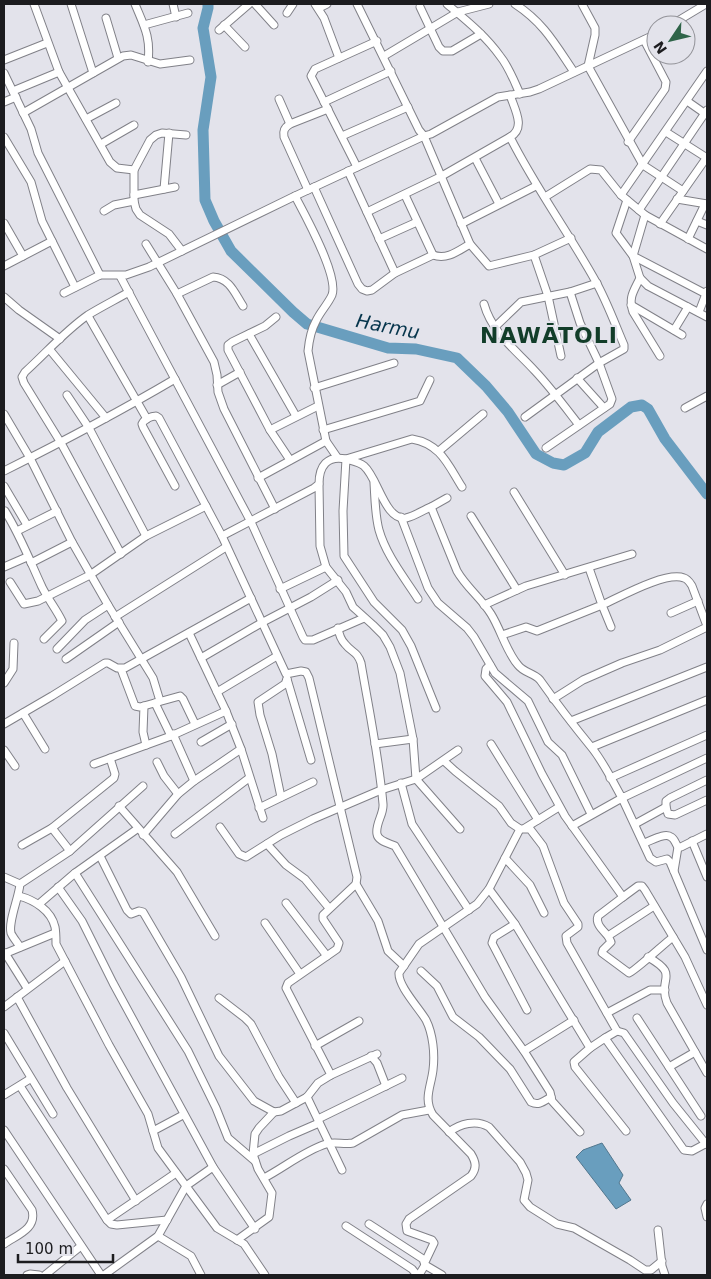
<svg xmlns="http://www.w3.org/2000/svg" width="711" height="1279" viewBox="0 0 711 1279" font-family="'DejaVu Sans',sans-serif">
  <style>
    .water { fill: #699ebe; stroke: #52778e }
    .lines { fill: none; stroke-linecap: round; stroke-linejoin: round }
    .river { stroke: #699ebe; stroke-width: 11 }
    .minor-casing { stroke: #818188; stroke-width: 9 }
    .minor { stroke: #fff; stroke-width: 7 }
    .labels { text-anchor: middle; stroke-width: 4.5; stroke-linejoin: round; paint-order: stroke }
    .water-label { font-size: 19px; font-style: italic; fill: #06354c; stroke: #e3e3eb }
    .district-label { font-size: 22px; font-weight: bold; letter-spacing: 1px; fill: #123d29; stroke: #e3e3eb }
  </style>
  <rect width="100%" height="100%" fill="#e3e3eb"/>
  <!-- water -->
  <path class="water" d="M602 1143 623 1175 619 1183 631 1200 616 1209 576 1157 583 1150Z"/>
  <g class="lines">
    <!-- river -->
    <path class="river" d="M208 4V8L203 28 211 77 203 130 205 200 214 221 231 251 293 312 307 324 388 348 416 349 457 358 486 386 508 412 536 454 553 463 564 465 585 453 598 432 631 407 642 405 648 409 665 439 707 494"/>
    <!-- minor casing -->
    <g class="minor-casing">
      <g id="minor">
        <path d="M34 4 59 72 110 162 117 168 134 170"/>
        <path d="M71 4 93 73"/>
        <path d="M135 4C144 26 151 37 148 62"/>
        <path d="M173 4 176 17"/>
        <path d="M255 4 274 25"/>
        <path d="M315 4 324 18 339 58"/>
        <path d="M357 4 419 130 424 136 431 134 498 97 530 92 539 89 656 34"/>
        <path d="M447 4C466 20 486 36 500 56 509 67 514 81 520 94"/>
        <path d="M515 4C544 23 555 44 574 72"/>
        <path d="M582 4 595 28V35L588 66 643 165 683 191"/>
        <path d="M420 7 439 47 443 51H452L481 34"/>
        <path d="M319 8 327 4"/>
        <path d="M287 13 293 4"/>
        <path d="M106 18 118 58"/>
        <path d="M144 25 188 13"/>
        <path d="M224 25 245 47"/>
        <path d="M671 25 706 4"/>
        <path d="M219 30 249 4"/>
        <path d="M384 56 458 12 489 4"/>
        <path d="M4 60 47 43"/>
        <path d="M4 73 31 129 38 153 100 275"/>
        <path d="M13 91 59 72"/>
        <path d="M510 95C515 110 526 128 510 137 535 187 569 233 596 282 607 302 615 324 624 345V349L599 363 525 417"/>
        <path d="M279 99 290 124"/>
        <path d="M687 101 707 115"/>
        <path d="M4 102 16 97"/>
        <path d="M324 102 391 71"/>
        <path d="M23 113 123 56 131 55 160 64 190 60"/>
        <path d="M86 119 116 103"/>
        <path d="M666 132 707 158"/>
        <path d="M342 136 408 107"/>
        <path d="M4 137 31 182 42 221 75 287"/>
        <path d="M628 142 665 89 666 82 644 40"/>
        <path d="M101 144 134 125"/>
        <path d="M475 158 499 204"/>
        <path d="M357 167 311 76 315 69 377 41"/>
        <path d="M348 171 395 273"/>
        <path d="M314 187 358 284 362 289 367 291 372 290 395 273 433 255C447 260 458 251 470 244"/>
        <path d="M164 189 169 133"/>
        <path d="M308 190 284 137C283 131 284 128 290 124L328 109"/>
        <path d="M134 195 175 187"/>
        <path d="M405 195 433 255"/>
        <path d="M621 195 707 71"/>
        <path d="M545 197 590 169 601 170 621 195 645 215 707 249"/>
        <path d="M677 199 707 204"/>
        <path d="M627 200 616 233 633 256 706 294"/>
        <path d="M639 210 707 110"/>
        <path d="M104 211 114 205 134 201"/>
        <path d="M367 212 440 177 510 137"/>
        <path d="M645 215 633 256 640 278 648 286 707 317"/>
        <path d="M697 221 707 225"/>
        <path d="M4 223 23 256"/>
        <path d="M461 224 536 186"/>
        <path d="M660 224 707 157"/>
        <path d="M379 239 417 222"/>
        <path d="M688 239 705 204"/>
        <path d="M146 244 177 294"/>
        <path d="M182 251 169 234 140 215 136 209 134 201V170L150 140 156 135 162 133 186 135"/>
        <path d="M534 255 548 296 561 356"/>
        <path d="M4 266 52 241"/>
        <path d="M120 276 251 522 303 637 305 640H313L364 618"/>
        <path d="M640 278C634 291 628 297 633 312L660 356"/>
        <path d="M64 293 100 275H126L149 267 295 196"/>
        <path d="M4 297 19 310 60 339"/>
        <path d="M484 304C492 333 516 350 535 371 551 388 565 407 579 425"/>
        <path d="M631 305 682 335"/>
        <path d="M243 306C235 294 230 278 213 277L177 294 214 362 217 375 218 392 224 409 275 509"/>
        <path d="M699 312 707 291"/>
        <path d="M88 316 147 419"/>
        <path d="M276 317 265 326 232 342 228 345V350L270 430 290 460"/>
        <path d="M495 327 521 302 570 292 597 283"/>
        <path d="M674 330 688 307"/>
        <path d="M249 334 296 416"/>
        <path d="M50 350 106 418"/>
        <path d="M577 378 604 408"/>
        <path d="M217 385 240 372"/>
        <path d="M314 388 394 363"/>
        <path d="M67 395 89 428 146 536"/>
        <path d="M685 408 707 396"/>
        <path d="M4 414 30 458 72 542 108 605 153 678 160 701"/>
        <path d="M270 430 318 406"/>
        <path d="M323 430 420 401 430 380"/>
        <path d="M546 448 610 404 612 399 599 363 580 323 570 292"/>
        <path d="M439 451 483 414"/>
        <path d="M337 457 326 441 308 351C309 341 311 330 316 321 320 312 328 304 332 295 339 276 305 215 295 196L424 136 470 244 489 266 534 255 571 238"/>
        <path d="M4 471C62 442 119 412 175 379"/>
        <path d="M258 478 326 441"/>
        <path d="M374 483C375 498 375 515 379 530 386 555 404 577 418 599"/>
        <path d="M319 484 320 546 326 567 346 592 353 607 373 625 383 635 390 647 400 673 413 739 416 779 460 829"/>
        <path d="M4 486 27 525"/>
        <path d="M175 486 143 427 142 424C144 419 151 416 156 416L159 418 222 536 286 674 301 671 306 672 309 678 357 877 356 884 323 915V919L339 943 337 949 288 983 286 988 331 1075"/>
        <path d="M514 492 565 575"/>
        <path d="M431 507 447 498"/>
        <path d="M5 511C20 535 30 561 42 587 48 599 56 609 62 621L44 639"/>
        <path d="M471 516 517 590"/>
        <path d="M401 517 428 588 438 603 467 628 474 637 495 673 528 701 548 742 562 755 591 814"/>
        <path d="M17 531 57 511"/>
        <path d="M222 536 314 488 319 484C319 466 327 455 346 459L412 439C441 444 448 465 462 487"/>
        <path d="M121 554 61 443 24 383 22 377 25 372C46 353 65 331 88 315 101 307 115 300 129 292"/>
        <path d="M31 563 72 542"/>
        <path d="M4 567 27 557"/>
        <path d="M10 582 24 604 38 601 90 575 146 536 206 506"/>
        <path d="M280 589 326 567"/>
        <path d="M484 605 526 586 632 554"/>
        <path d="M671 613 698 601"/>
        <path d="M115 617 226 547"/>
        <path d="M611 627 602 605C620 597 666 571 684 578 688 579 690 583 692 586L707 626"/>
        <path d="M338 628C339 634 341 640 345 644 352 653 357 651 361 663 369 710 379 757 383 804 384 814 375 824 377 834 378 841 388 843 395 846L485 997 524 1051 550 1092 552 1101 580 1132"/>
        <path d="M502 635 526 627 537 631 602 605 589 568"/>
        <path d="M57 649 85 620 108 605"/>
        <path d="M201 658 263 622 311 597 338 580"/>
        <path d="M66 659 119 622"/>
        <path d="M490 665 486 669 485 676 507 702 542 774 565 816 623 897 638 886H642L645 890 685 957 707 1005"/>
        <path d="M121 669 135 706 140 707 180 696 183 699 195 724"/>
        <path d="M287 679 311 760"/>
        <path d="M4 683 13 669 14 643"/>
        <path d="M217 692 277 656"/>
        <path d="M553 699 583 680 622 663 660 650 707 627"/>
        <path d="M155 703 171 736"/>
        <path d="M144 706 143 732 146 745"/>
        <path d="M436 708 411 646 402 630 374 602 344 556 343 511 346 459C352 461 359 462 364 466 378 478 385 521 406 518 415 516 423 510 431 507L457 571C466 587 481 598 491 614 501 630 506 651 518 665 524 673 534 673 540 680 557 704 574 726 592 748 604 763 613 782 622 798L707 758"/>
        <path d="M23 713 45 749"/>
        <path d="M571 721 707 667"/>
        <path d="M4 724 52 696 105 663H108L117 668H125L251 598"/>
        <path d="M173 734 194 781"/>
        <path d="M201 742 232 724"/>
        <path d="M375 744 413 739"/>
        <path d="M491 744 538 820"/>
        <path d="M592 747 707 700"/>
        <path d="M241 749 263 818"/>
        <path d="M4 750 15 766"/>
        <path d="M444 761 455 771 499 806 511 823 520 829H530L543 846 564 903 578 924V927L566 936 567 943 617 1031 605 1038"/>
        <path d="M157 762 164 776 178 794"/>
        <path d="M94 764 171 736 226 711"/>
        <path d="M610 778 707 735"/>
        <path d="M401 783 412 824 469 910"/>
        <path d="M281 797 272 754 260 715 258 702 285 684 287 679"/>
        <path d="M119 806 177 872 215 936"/>
        <path d="M666 807V801L670 798 707 780"/>
        <path d="M259 808 313 782"/>
        <path d="M635 824 666 807 668 814 675 815 707 800"/>
        <path d="M572 826 622 798 650 858 656 862 667 859 670 862 707 950"/>
        <path d="M220 827 239 854 246 857 281 835 313 819 381 790 416 779 458 750"/>
        <path d="M52 828 70 851"/>
        <path d="M525 828 559 807"/>
        <path d="M175 834 249 778"/>
        <path d="M143 835 178 794 194 781 241 749 226 711 189 633"/>
        <path d="M692 841 707 877"/>
        <path d="M644 843C651 841 665 832 671 837 675 839 675 843 678 847H681L707 834"/>
        <path d="M267 844 286 865 305 879 329 908"/>
        <path d="M22 845 52 828 114 778 115 774 110 758"/>
        <path d="M100 856 127 910 131 914 139 911 143 912 181 977 219 1056 254 1101 274 1112 281 1111 307 1097 318 1083 331 1075 377 1054"/>
        <path d="M505 858 530 885 544 913"/>
        <path d="M674 871 678 847"/>
        <path d="M75 873 188 1051 216 1108 228 1138 255 1161"/>
        <path d="M4 877 20 884"/>
        <path d="M356 884 378 921 388 951 404 966"/>
        <path d="M58 887 82 921 113 983 213 1167 255 1229"/>
        <path d="M489 889 515 924 590 1048 574 1062 575 1067 626 1131"/>
        <path d="M19 896C34 900 51 910 55 927 56 932 56 938 56 944L109 1045 148 1114 158 1148 186 1186 158 1236 104 1275"/>
        <path d="M623 897 598 916C595 924 603 930 608 936L654 906"/>
        <path d="M286 903 327 956"/>
        <path d="M39 904 75 873 137 829"/>
        <path d="M265 923 300 974"/>
        <path d="M515 924 494 937 492 943 527 1010"/>
        <path d="M608 936 611 942 603 950 602 953 629 973C634 972 665 943 673 937"/>
        <path d="M20 947C18 943 13 938 11 933 8 922 19 897 20 884L70 851 143 786"/>
        <path d="M5 953 27 988"/>
        <path d="M4 954 55 933"/>
        <path d="M648 957C681 976 657 977 667 1003L707 1073"/>
        <path d="M421 971 437 986 453 1017 479 1037 510 1069 531 1102C539 1106 544 1101 551 1097"/>
        <path d="M17 997 67 1088 136 1201"/>
        <path d="M219 998 245 1018 251 1024 279 1077 296 1103"/>
        <path d="M4 1007 65 961"/>
        <path d="M607 1013 650 990H665"/>
        <path d="M637 1018 701 1116"/>
        <path d="M617 1031 624 1033 673 1103 706 1144"/>
        <path d="M4 1033 53 1114"/>
        <path d="M315 1046 359 1021"/>
        <path d="M590 1048 605 1038 684 1150 692 1151 707 1143"/>
        <path d="M524 1051 574 1020"/>
        <path d="M371 1056 377 1063 386 1086"/>
        <path d="M669 1067 695 1052"/>
        <path d="M20 1086 107 1220 111 1224 117 1225 167 1220"/>
        <path d="M4 1095 30 1079"/>
        <path d="M307 1097 342 1170"/>
        <path d="M318 1119 402 1078"/>
        <path d="M4 1130 101 1275"/>
        <path d="M153 1131 183 1115"/>
        <path d="M449 1132C460 1124 476 1119 489 1127L520 1162 526 1173 528 1180 524 1200 530 1207 557 1224 574 1228 630 1260 645 1270H651L662 1261"/>
        <path d="M253 1154 289 1136 319 1123"/>
        <path d="M213 1167 186 1186 217 1228 244 1244 265 1275"/>
        <path d="M4 1169 32 1210C37 1229 17 1235 4 1244"/>
        <path d="M264 1178C285 1167 304 1151 326 1144 335 1141 344 1145 353 1143L402 1115 429 1110"/>
        <path d="M707 1204 705 1208 707 1217"/>
        <path d="M107 1220 176 1173"/>
        <path d="M369 1224 423 1259 425 1265 419 1275"/>
        <path d="M346 1226 412 1269 417 1275"/>
        <path d="M658 1230 662 1266 665 1275"/>
        <path d="M158 1236 191 1256 201 1275"/>
        <path d="M237 1240 269 1217 272 1193 258 1169 253 1154 255 1134 259 1128 274 1112"/>
        <path d="M425 1262 434 1243 432 1240 407 1231 406 1224 409 1219 471 1176C477 1168 476 1162 471 1154L433 1115C423 1099 431 1087 433 1070 435 1054 433 1034 426 1020 419 1008 398 986 399 973L419 944 477 904 489 889 520 829"/>
        <path d="M425 1265 442 1275"/>
        <path d="M27 1275 30 1274 39 1275"/>
        <path d="M45 1275 81 1246"/>
      </g>
    </g>
    <!-- minor -->
    <use href="#minor" class="minor"/>
  </g>
  <g class="labels">
    <!-- water labels -->
    <g class="water-label">
      <text transform="translate(388 326) rotate(11)" y="7">Harmu</text>
    </g>
    <!-- district labels -->
    <g class="district-label">
      <text x="549" y="343">NAWĀTOLI</text>
    </g>
  </g>
  <!-- border -->
  <rect width="711" height="1279" fill="none" stroke="#1c1c1f" stroke-width="10"/>
  <!-- north arrow -->
  <g transform="translate(671 40) rotate(235)"><circle r="24" fill="#e3e3eb" stroke="#939399"/>
  <path d="M0-4L9 19L0 12L-9 19Z" fill="#2f6449"/>
  <text y="-8" font-size="14" font-weight="bold" text-anchor="middle" fill="#1c1c1f">N</text>
  </g>
  <!-- scale -->
  <path d="M18 1254v8h95v-8" fill="none" stroke="#1c1c1f" stroke-width="2.5"/>
  <text x="25" y="1254" font-size="15" fill="#1c1c1f" stroke="#e3e3eb" stroke-width="4" paint-order="stroke">100 m</text>
</svg>
